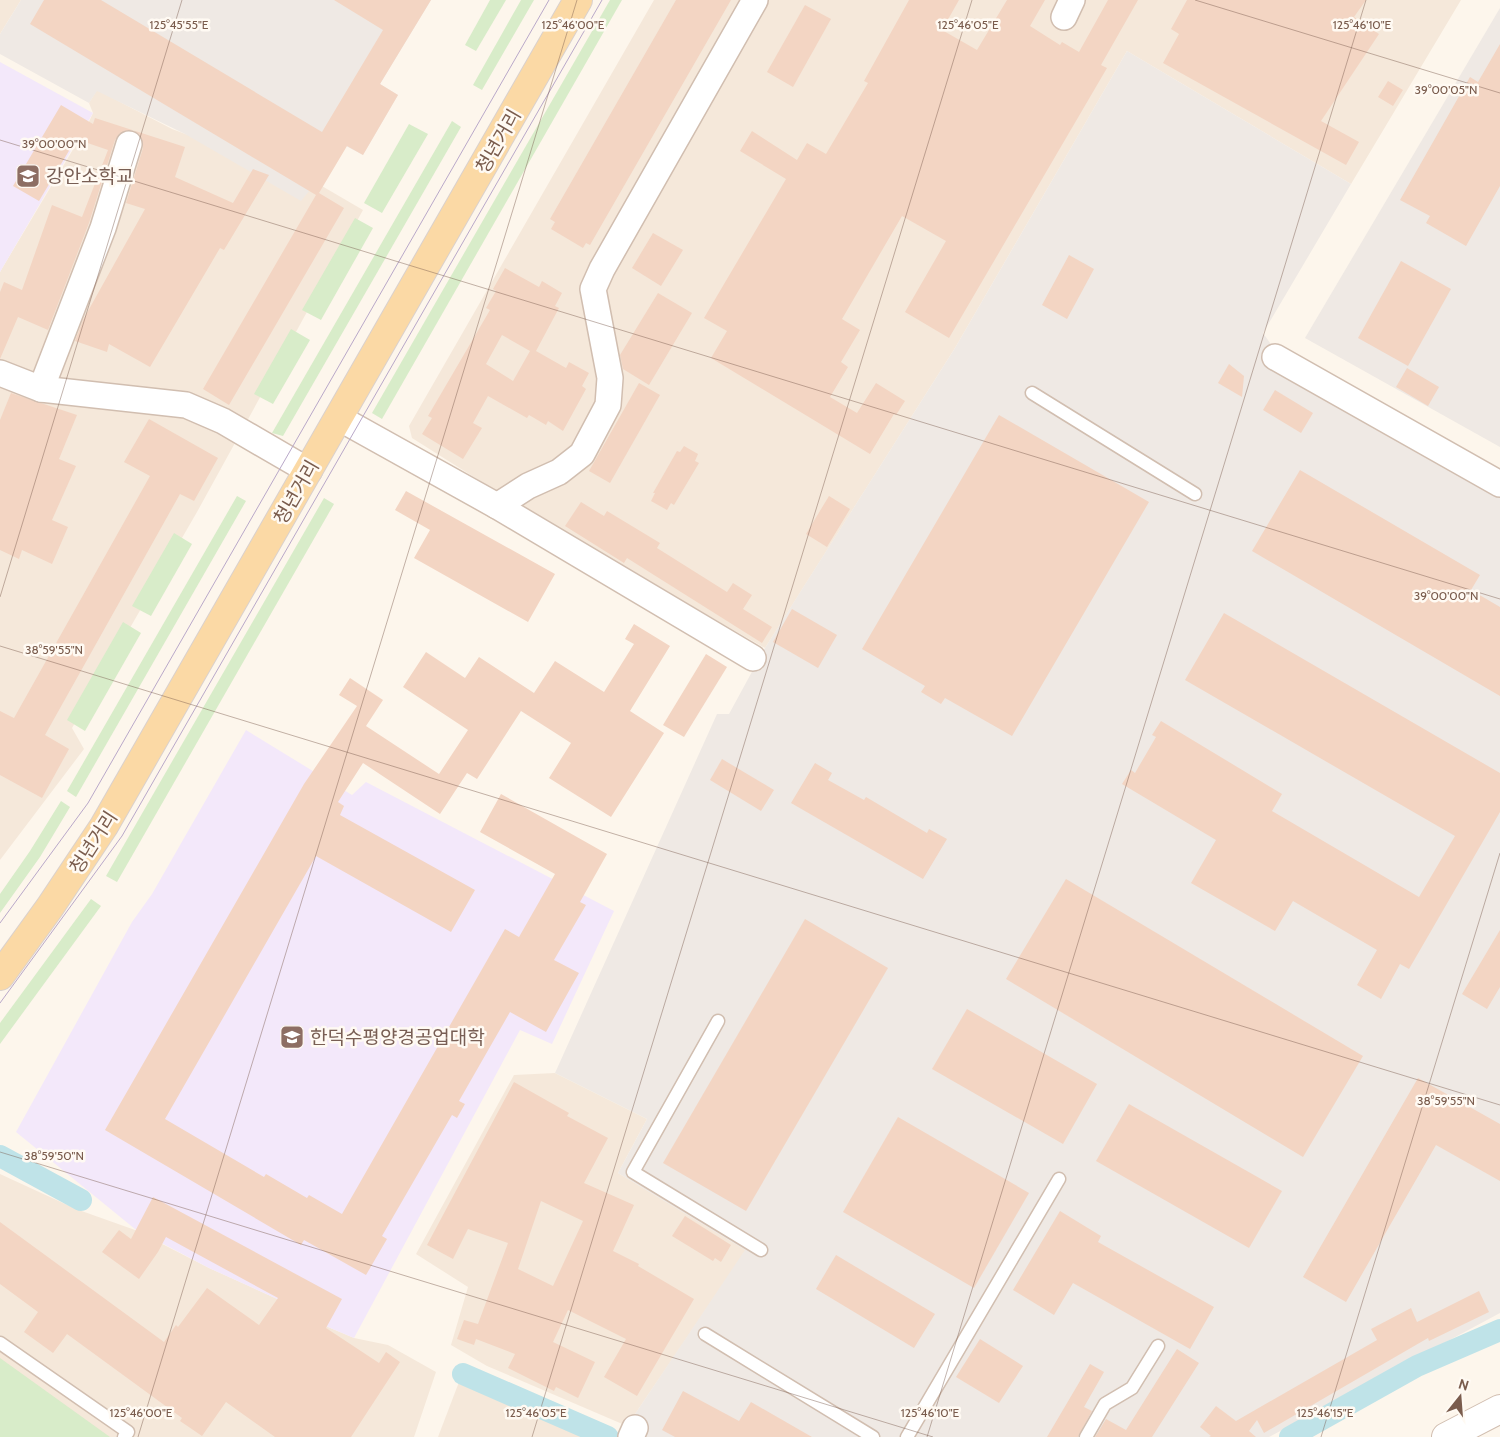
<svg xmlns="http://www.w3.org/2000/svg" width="1500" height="1437" viewBox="0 0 1500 1437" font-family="Cabin,'Noto Sans KR',sans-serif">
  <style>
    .residential { fill: #f5e8da }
    .industrial { fill: #efe9e4 }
    .education { fill: #f3e8fa }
    .green { fill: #d8ecc9 }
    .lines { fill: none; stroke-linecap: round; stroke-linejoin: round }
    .canal { stroke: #bfe3e8; stroke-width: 22 }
    .building { fill: #f3d5c3; fill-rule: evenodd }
    .service-casing { stroke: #d1beb0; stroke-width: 15 }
    .minor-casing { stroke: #d1beb0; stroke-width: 28 }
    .tertiary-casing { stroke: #d1beb0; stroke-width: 30 }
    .primary-casing { stroke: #dad1cd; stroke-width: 30 }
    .service { stroke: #fff; stroke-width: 12 }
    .minor { stroke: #fff; stroke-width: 25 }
    .tertiary { stroke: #fff; stroke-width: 28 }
    .primary { stroke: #fbd9a5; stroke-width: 28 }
    .tram { stroke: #b9a8c9; stroke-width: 1 }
    .ticks { fill: none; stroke: #7a5c4d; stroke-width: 1; stroke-opacity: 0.45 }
    .labels { text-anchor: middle; stroke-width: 5; stroke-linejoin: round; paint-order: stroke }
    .street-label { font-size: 19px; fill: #7a5c4d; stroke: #fffaf3 }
    .education-label { font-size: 19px; fill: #785e54; stroke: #fffaf3; text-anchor: start }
    .ticks-label { font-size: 12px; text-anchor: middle; fill: #7a5c4d; stroke: #fffaf3; stroke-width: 5; stroke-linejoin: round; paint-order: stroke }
  </style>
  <rect width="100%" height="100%" fill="#fdf6ec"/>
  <!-- residential -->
  <g class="residential">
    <path d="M0 0H21L0 34Z"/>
    <path d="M654 0H1461L1351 184 1127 51 955 348 765 648 547 523 412 438 409 426Z"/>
    <path d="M97 90 172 129 315 182 363 210 197 512 72 728 84 749 0 860V272L87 126 93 113 89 103Z"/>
    <path d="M555 1073 647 1119 618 1173 746 1250 627 1426 487 1366 451 1345 468 1287 416 1254 514 1075Z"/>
    <path d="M0 1174 76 1209 135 1230 209 1268 295 1307 328 1327 354 1338 388 1345 436 1372 414 1437H0Z"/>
    <path d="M459 1382 556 1419 592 1437H438Z"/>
  </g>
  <!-- industrial -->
  <g class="industrial">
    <path d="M21 0H431L380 84 398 95 363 155 346 146 301 201 185 134 97 91 89 103 0 54V34Z"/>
    <path d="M1500 8V447L1305 338Z"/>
    <path d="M1127 51 1351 184 1263 333 1291 373 1500 496V1313L1269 1437H646L627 1426 745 1250 618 1173 647 1119 555 1073 717 714H729L765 648 799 594 955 348Z"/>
  </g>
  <!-- education -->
  <g class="education">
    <path d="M0 62 93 113 0 272Z"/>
    <path d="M246 730 352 795 366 782 614 911 552 1044 520 1030 354 1338 328 1327 295 1307 209 1268 135 1229 16 1132 132 922 152 894Z"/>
  </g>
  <!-- green -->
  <g class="green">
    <path d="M490 0H506L476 51 465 45Z"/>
    <path d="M521 0H534L482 90 473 85Z"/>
    <path d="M610 0H622L382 419 372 413Z"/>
    <path d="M452 121 461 127 283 436 272 433Z"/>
    <path d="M409 124 428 134 382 213 364 203Z"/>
    <path d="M355 218 373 228 321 320 302 310Z"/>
    <path d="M291 329 310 340 273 404 254 394Z"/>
    <path d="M237 496 246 501 76 797 67 791Z"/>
    <path d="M324 498 334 504 117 882 106 876Z"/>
    <path d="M174 533 192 544 151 616 132 606Z"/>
    <path d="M123 622 141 633 85 731 67 720Z"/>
    <path d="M61 801 70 807 40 857 0 913V894L30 851Z"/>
    <path d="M91 899 101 906 0 1044V1023Z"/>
    <path d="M0 1358 110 1437H0Z"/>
  </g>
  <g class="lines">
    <!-- canal -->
    <g class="canal">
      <path d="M0 1156 81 1200"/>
      <path d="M463 1374 608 1437"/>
      <path d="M1290 1437 1417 1366 1500 1330"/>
    </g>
  </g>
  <!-- building -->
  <g class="building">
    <path d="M44 0H101L322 132 383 30 334 0H431L380 84 398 95 363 155 347 146 319 193 344 208 229 405 203 389 316 195 30 24Z"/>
    <path d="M676 0H731L590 245 586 243 583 248 551 229 555 222 550 219Z"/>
    <path d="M909 0H959L942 30 977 50 1007 0H1045L1030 26 1060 45 1062 42 1079 52 1108 0H1138L1101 65 1107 68 949 338 905 312 946 241 902 216 842 319 860 330 841 362 848 367 830 397 857 413 876 383 905 401 896 415 894 414 870 454 711 358 727 331 704 318 786 179 740 151 752 131 797 160 807 143 826 154 868 83 864 81Z"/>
    <path d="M1187 0H1366L1354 17 1379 34 1321 121 1359 142 1346 165 1163 63 1179 34 1171 29Z"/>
    <path d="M805 5 831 19 793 87 767 72Z"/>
    <path d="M1500 44V186L1466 246 1426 223 1430 216 1400 200 1470 77 1478 82Z"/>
    <path d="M1388 81 1403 90 1393 106 1378 97Z"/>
    <path d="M61 105 93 124 95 118 185 147 175 177 233 203 253 169 269 175 224 250 220 248 150 367 109 344 107 352 75 341 83 320 145 209 126 203 143 148 140 135 133 130 120 133 115 140 89 223 48 330 18 317 0 359V292L4 282 22 290 52 205 82 217 108 150 76 139 39 201 13 186Z"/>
    <path d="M653 233 683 250 661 286 632 268Z"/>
    <path d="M1069 255 1094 269 1067 319 1042 305Z"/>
    <path d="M1401 261 1451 289 1408 366 1358 338Z"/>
    <path d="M505 268 539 287 542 281 562 293 555 306 559 308 536 351 566 368 569 362 589 373 582 386 586 389 563 431 548 421 546 425 529 415 527 418 488 396 473 423 482 428 463 459 422 434 432 418 428 416 490 310 486 308 496 291 493 289ZM502 335 530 351 513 381 486 364Z"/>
    <path d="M658 293 692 313 649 385 623 369 620 355Z"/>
    <path d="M1229 364 1244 376 1242 397 1218 383Z"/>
    <path d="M1407 368 1439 387 1428 406 1396 387Z"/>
    <path d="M639 383 660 395 610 483 589 471Z"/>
    <path d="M1275 390 1313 413 1301 433 1263 410Z"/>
    <path d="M11 393 77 415 59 459 76 466 52 520 68 527 52 564 22 550 19 559 0 550V420Z"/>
    <path d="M999 415 1149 502 1012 736 945 698 941 704 921 692 925 686 862 649Z"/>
    <path d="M149 419 218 458 194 501 180 494 45 735 69 749 42 798 0 775V711L14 718 150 476 124 462Z"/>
    <path d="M684 446 698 454 695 461 699 463 674 505 671 503 667 510 651 501 655 493H653L677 451 680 452Z"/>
    <path d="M1300 470 1480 575 1471 590 1500 607V696L1252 551Z"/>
    <path d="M406 491 555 574 528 622 414 558 430 530 395 510Z"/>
    <path d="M829 496 850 509 827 547 806 534Z"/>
    <path d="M581 502 604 516 607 511 660 543 657 548 727 592 733 583 752 595 743 609 772 627 762 643 627 558 624 563 565 526Z"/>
    <path d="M792 609 837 635 818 668 773 642Z"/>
    <path d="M1224 613 1500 773V812L1409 969 1400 964 1381 999 1357 985 1377 950 1293 901 1275 931 1191 883 1216 840 1122 784 1131 770 1135 773 1156 737 1152 735 1161 721 1282 794 1272 811 1419 897 1455 836 1185 680Z"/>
    <path d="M634 624 670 646 630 711 664 733 611 817 549 778 571 743 521 711 477 779 467 773 440 814 363 763 338 802 344 806 340 815 475 890 451 932 316 856 165 1119 264 1177 266 1174 307 1198 309 1195 342 1214 505 929 519 937 555 874 480 832 501 794 607 854 580 902 586 905 554 960 579 973 546 1032 510 1012 459 1101 465 1104 457 1118 452 1115 382 1236 387 1239 366 1275 304 1240 301 1245 105 1130 304 784 357 706 339 695 350 678 383 700 366 726 439 774 468 730 403 687 426 652 465 678 479 657 534 693 555 661 604 692 634 644 625 639Z"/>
    <path d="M706 654 727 667 684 737 663 725Z"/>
    <path d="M722 759 774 790 761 811 710 780Z"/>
    <path d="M815 763 832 773 828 780 864 800 866 797 927 833 929 829 947 839 923 879 791 803Z"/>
    <path d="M1066 879 1363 1056 1303 1157 1006 979Z"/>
    <path d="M805 919 888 968 746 1211 663 1163Z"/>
    <path d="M1500 930V987L1487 1009 1462 994Z"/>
    <path d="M967 1009 1097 1084 1063 1144 932 1069Z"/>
    <path d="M1418 1078 1500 1124V1181L1436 1145 1346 1302 1303 1277Z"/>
    <path d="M514 1082 569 1113 567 1116 608 1138 584 1183 634 1205 613 1251 639 1264 638 1266 694 1299 637 1396 604 1377 626 1339 568 1310 553 1342 595 1362 578 1398 556 1387 554 1391 508 1368 515 1354 476 1339 474 1345 457 1339 464 1320 478 1324 508 1243 468 1229 453 1259 427 1245ZM541 1201 583 1221 553 1286 518 1269Z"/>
    <path d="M1129 1104 1282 1191 1249 1248 1096 1161Z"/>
    <path d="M898 1117 1029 1193 974 1288 843 1212Z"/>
    <path d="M153 1197 342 1299 326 1328 379 1363 386 1352 400 1362 351 1437H275L226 1402 202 1436 180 1421 182 1418 67 1334 53 1353 24 1332 38 1312 0 1284V1222L164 1342 176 1325 178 1327 207 1288 259 1325 278 1298 166 1237 158 1252 139 1279 102 1252 119 1230 131 1239Z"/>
    <path d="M1060 1211 1101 1236 1098 1242 1214 1307 1190 1349 1073 1283 1054 1315 1013 1290Z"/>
    <path d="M685 1216 731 1245 721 1262 715 1258 713 1261 672 1236Z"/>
    <path d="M836 1255 935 1314 914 1348 816 1289Z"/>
    <path d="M1479 1291 1489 1312 1429 1341 1428 1338 1264 1433 1257 1420 1249 1431 1256 1437H1209L1211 1436 1200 1427 1216 1406 1236 1421 1377 1340 1371 1329 1411 1308 1417 1322Z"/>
    <path d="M980 1339 1023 1366 999 1403 956 1377Z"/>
    <path d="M1177 1349 1199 1363 1152 1437H1095L1106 1419 1126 1430Z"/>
    <path d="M1090 1364 1104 1372 1084 1407 1092 1411 1078 1437H1047Z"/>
    <path d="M683 1391 739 1421 751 1402 812 1437H675L662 1430Z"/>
  </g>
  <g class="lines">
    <!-- service casing -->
    <g class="service-casing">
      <g id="service">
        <path d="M1032 393 1195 494"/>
        <path d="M718 1021 633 1172 761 1250"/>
        <path d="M705 1334 873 1437"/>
        <path d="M0 1343 128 1432 124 1437"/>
        <path d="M907 1437 1059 1179"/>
        <path d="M1086 1437 1105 1404 1132 1388 1158 1346"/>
      </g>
    </g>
    <!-- minor casing -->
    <g class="minor-casing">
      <g id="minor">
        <path d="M1064 17 1072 0"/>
        <path d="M1275 357 1500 484"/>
        <path d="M0 373 41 389 186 405 223 421 309 471"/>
        <path d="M41 389 103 228 129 144"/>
        <path d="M339 418 497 506 753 658"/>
        <path d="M497 506 528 486 559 472 582 454 608 405 610 378 593 289 602 269 755 0"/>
        <path d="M631 1437 635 1428"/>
      </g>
    </g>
    <!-- tertiary casing -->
    <g class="tertiary-casing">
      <path id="tertiary" d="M1446 1437 1500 1409"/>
    </g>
    <!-- primary casing -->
    <g class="primary-casing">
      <path id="primary" d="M0 976 50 907 104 826 578 0"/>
    </g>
    <!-- service -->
    <use href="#service" class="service"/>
    <!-- minor -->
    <use href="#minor" class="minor"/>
    <!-- tertiary -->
    <use href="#tertiary" class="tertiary"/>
    <!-- primary -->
    <use href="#primary" class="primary"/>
    <!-- tram -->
    <g class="tram">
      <path d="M0 923 88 803 549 0"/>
      <path d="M0 1003 122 836 602 0"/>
    </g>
  </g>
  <!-- ticks -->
  <path class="ticks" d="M1195 0 1500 93M0 140 1500 599M0 597 182 0M0 646 1500 1105M0 1152 933 1437M138 1437 577 0M532 1437 972 0M927 1437 1366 0M1321 1437 1500 853"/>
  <!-- icons -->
  <defs>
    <g id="school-square" transform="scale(1.25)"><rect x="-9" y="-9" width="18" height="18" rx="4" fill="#8d6e63" stroke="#fffaf3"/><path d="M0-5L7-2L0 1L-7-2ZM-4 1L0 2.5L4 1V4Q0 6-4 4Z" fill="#fff"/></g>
    <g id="university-square" transform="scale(1.25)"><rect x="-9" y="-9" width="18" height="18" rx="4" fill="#8d6e63" stroke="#fffaf3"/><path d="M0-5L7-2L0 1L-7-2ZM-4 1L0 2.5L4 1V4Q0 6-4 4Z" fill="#fff"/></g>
  </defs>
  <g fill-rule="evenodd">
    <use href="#school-square" x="28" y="176"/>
    <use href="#university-square" x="292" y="1037"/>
  </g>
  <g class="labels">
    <!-- street labels -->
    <g class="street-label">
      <text transform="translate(498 141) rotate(-60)" y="7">청년거리</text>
      <text transform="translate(296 492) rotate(-60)" y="7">청년거리</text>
      <text transform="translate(93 842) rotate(-57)" y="7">청년거리</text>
    </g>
    <!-- education labels -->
    <g class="education-label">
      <text x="46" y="183">강안소학교</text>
      <text x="310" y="1044">한덕수평양경공업대학</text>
    </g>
  </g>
  <g class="ticks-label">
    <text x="179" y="29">125°45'55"E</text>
    <text x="573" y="29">125°46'00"E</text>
    <text x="968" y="29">125°46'05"E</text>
    <text x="1362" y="29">125°46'10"E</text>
    <text x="1446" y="94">39°00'05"N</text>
    <text x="54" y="148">39°00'00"N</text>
    <text x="1446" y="600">39°00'00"N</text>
    <text x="54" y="654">38°59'55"N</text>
    <text x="1446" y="1105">38°59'55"N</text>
    <text x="54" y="1160">38°59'50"N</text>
    <text x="141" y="1417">125°46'00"E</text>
    <text x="536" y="1417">125°46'05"E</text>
    <text x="930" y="1417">125°46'10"E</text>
    <text x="1325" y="1417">125°46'15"E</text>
  </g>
  <!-- north arrow -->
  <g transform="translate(1460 1397) rotate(17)" stroke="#fffaf3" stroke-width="4" paint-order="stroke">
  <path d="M0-4L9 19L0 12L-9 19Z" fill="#7a5c4d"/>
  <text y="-8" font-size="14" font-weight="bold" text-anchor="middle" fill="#7a5c4d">N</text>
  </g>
</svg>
